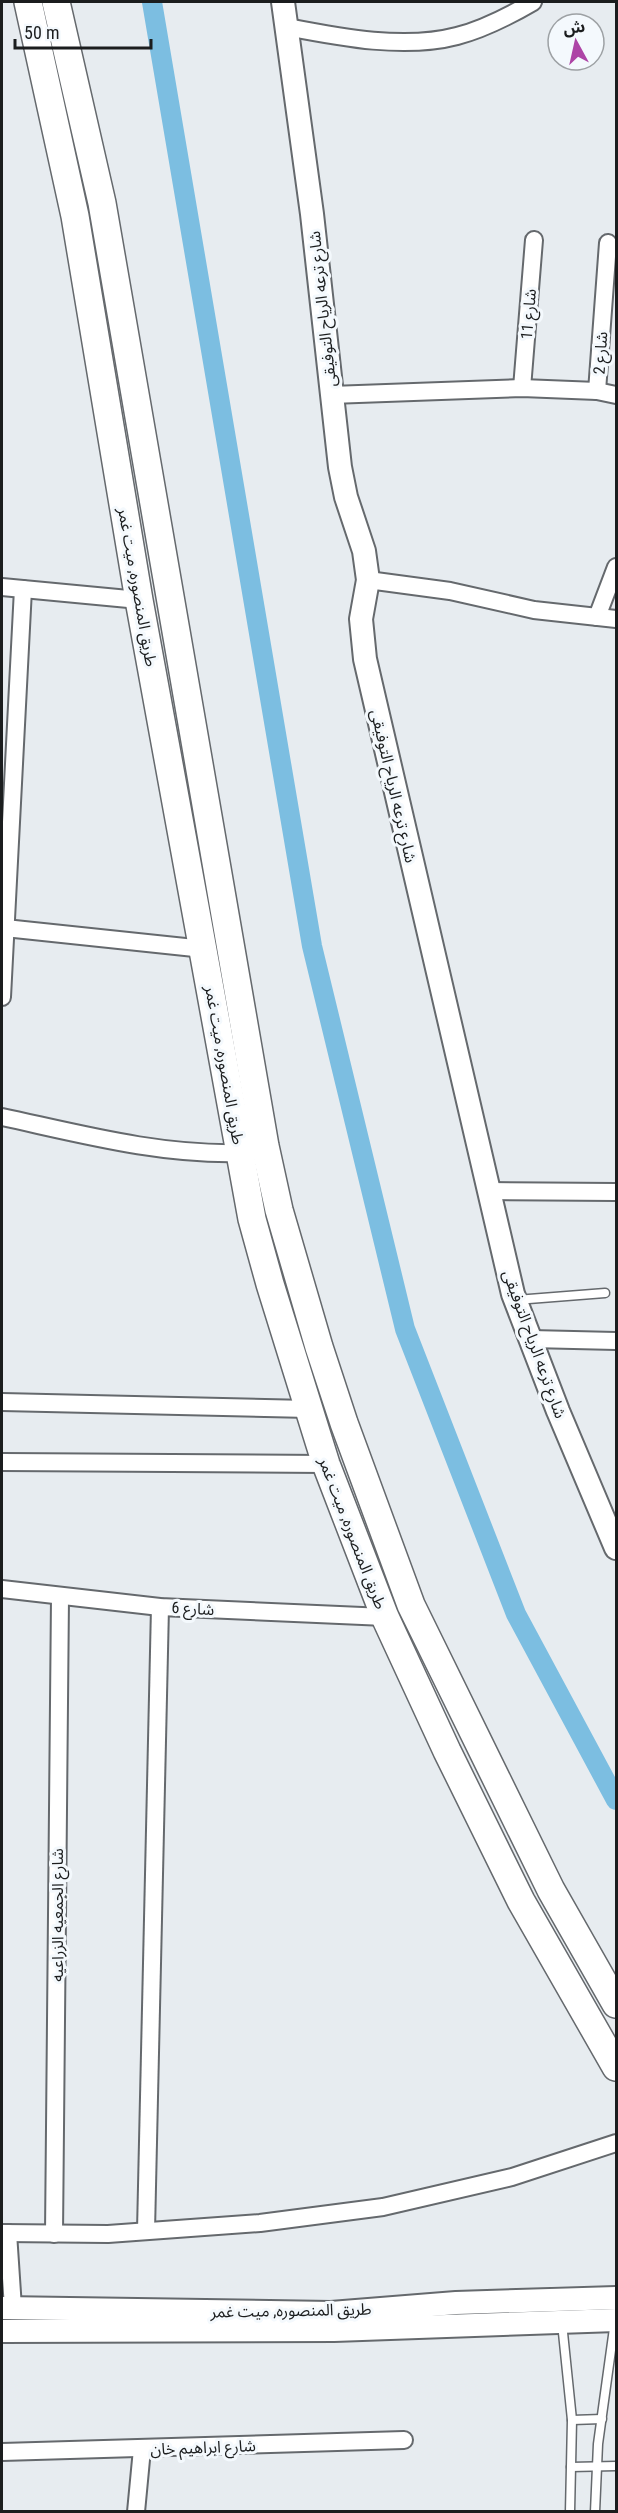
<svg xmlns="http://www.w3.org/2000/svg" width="618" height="2513" viewBox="0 0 618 2513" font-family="'Roboto Condensed','Noto Sans Arabic',sans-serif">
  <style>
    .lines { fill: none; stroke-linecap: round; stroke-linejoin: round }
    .canal { stroke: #7cbee1; stroke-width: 20 }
    .service-casing { stroke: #65696d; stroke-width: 11 }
    .minor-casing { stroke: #65696d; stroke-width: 20 }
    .secondary-casing { stroke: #65696d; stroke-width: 26 }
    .trunk-casing { stroke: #65696d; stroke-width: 30 }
    .service { stroke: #fff; stroke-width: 8 }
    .minor { stroke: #fff; stroke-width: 16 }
    .secondary { stroke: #fff; stroke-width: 22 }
    .trunk { stroke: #fff; stroke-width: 27 }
    .labels { text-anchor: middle; stroke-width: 6; stroke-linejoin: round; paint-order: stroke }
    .street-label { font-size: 16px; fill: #1b1d1e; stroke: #f4f9fd }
  </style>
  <rect width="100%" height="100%" fill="#e7ecf0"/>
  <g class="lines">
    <!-- canal -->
    <path class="canal" d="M152 2 312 946 405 1329 516 1614 616 1800"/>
    <!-- service casing -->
    <g class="service-casing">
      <g id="service">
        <path d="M516 1300 605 1293"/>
        <path d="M562 2323 572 2420 570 2512"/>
        <path d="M572 2420 602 2419"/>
        <path d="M571 2467 616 2466"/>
        <path d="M595 2512 598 2444 615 2321"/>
      </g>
    </g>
    <!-- minor casing -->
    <g class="minor-casing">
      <g id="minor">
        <path d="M287 27C339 37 404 50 457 36 484 29 509 16 533 2"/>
        <path d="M522 388 534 240"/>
        <path d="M597 391 608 243"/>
        <path d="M331 395 522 388 597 391 616 395"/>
        <path d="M368 580 450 591 534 610 616 619"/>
        <path d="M2 587 139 600"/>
        <path d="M597 617 616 567"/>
        <path d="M5 928 204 949"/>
        <path d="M2 997 23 589"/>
        <path d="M2 1117C81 1134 158 1155 240 1153"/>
        <path d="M487 1191 616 1192"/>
        <path d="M531 1339 616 1341"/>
        <path d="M2 1402 309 1409"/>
        <path d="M2 1462 326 1464"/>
        <path d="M2 1589 160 1607 385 1617"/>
        <path d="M146 2231 160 1607"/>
        <path d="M2 2233 108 2234 260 2223 383 2207 512 2177 616 2143"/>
        <path d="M8 2233 13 2308"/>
        <path d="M54 2234 60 1597"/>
        <path d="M2 2452 404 2440"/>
        <path d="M136 2512 142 2449"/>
      </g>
    </g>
    <!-- secondary casing -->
    <g class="secondary-casing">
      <g id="secondary">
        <path d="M283 2 312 214 340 467 346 497 364 551 368 580 361 619 365 659 513 1294 558 1411 616 1548"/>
        <path d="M2 2308 331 2313 456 2303 616 2298"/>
        <path d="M2 2331 334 2330 616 2320"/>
      </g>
    </g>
    <!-- trunk casing -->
    <g class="trunk-casing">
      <g id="trunk">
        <path d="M28 2 75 216 139 600 240 1153 252 1219 270 1284 326 1464 385 1617 447 1751 521 1901 616 2067"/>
        <path d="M56 2 102 203 265 1146 279 1210 319 1347 344 1423 411 1605 551 1890 616 2004"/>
      </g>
    </g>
    <!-- service -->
    <use href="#service" class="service"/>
    <!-- minor -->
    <use href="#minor" class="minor"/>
    <!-- secondary -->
    <use href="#secondary" class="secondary"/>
    <!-- trunk -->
    <use href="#trunk" class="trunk"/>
  </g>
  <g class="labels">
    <!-- street labels -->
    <g class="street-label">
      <text transform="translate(322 309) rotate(-96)" y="6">شارع ترعه الرياح التوفيقى</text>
      <text transform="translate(528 314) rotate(-85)" y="6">شارع 11</text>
      <text transform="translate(600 353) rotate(-86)" y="6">شارع 2</text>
      <text transform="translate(138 587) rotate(80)" y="6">طريق المنصوره, ميت غمر</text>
      <text transform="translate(394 786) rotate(77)" y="6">شارع ترعه الرياح التوفيقى</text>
      <text transform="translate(225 1065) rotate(80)" y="6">طريق المنصوره, ميت غمر</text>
      <text transform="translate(535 1344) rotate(70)" y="6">شارع ترعه الرياح التوفيقى</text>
      <text transform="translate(353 1533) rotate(69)" y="6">طريق المنصوره, ميت غمر</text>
      <text transform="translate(193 1608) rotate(3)" y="6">شارع 6</text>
      <text transform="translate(57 1915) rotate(-90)" y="6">شارع الجمعيه الزراعيه</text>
      <text transform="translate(291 2310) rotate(-1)" y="6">طريق المنصوره, ميت غمر</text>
      <text transform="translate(203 2447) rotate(-2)" y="6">شارع ابراهيم خان</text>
    </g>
  </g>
  <!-- border -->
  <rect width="618" height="2513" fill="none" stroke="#1b1d1e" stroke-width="6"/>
  <!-- north arrow -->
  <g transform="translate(576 42) rotate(352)"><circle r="28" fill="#f4f9fd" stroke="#9da1a4" stroke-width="1.5"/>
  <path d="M0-4.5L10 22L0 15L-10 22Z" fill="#ad44a6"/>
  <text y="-9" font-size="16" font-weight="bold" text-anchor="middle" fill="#1b1d1e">ش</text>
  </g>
  <!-- scale -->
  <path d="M15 39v9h136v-9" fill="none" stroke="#1b1d1e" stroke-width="3"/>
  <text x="24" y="39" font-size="18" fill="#1b1d1e" stroke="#f4f9fd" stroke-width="4.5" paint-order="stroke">50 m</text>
</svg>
